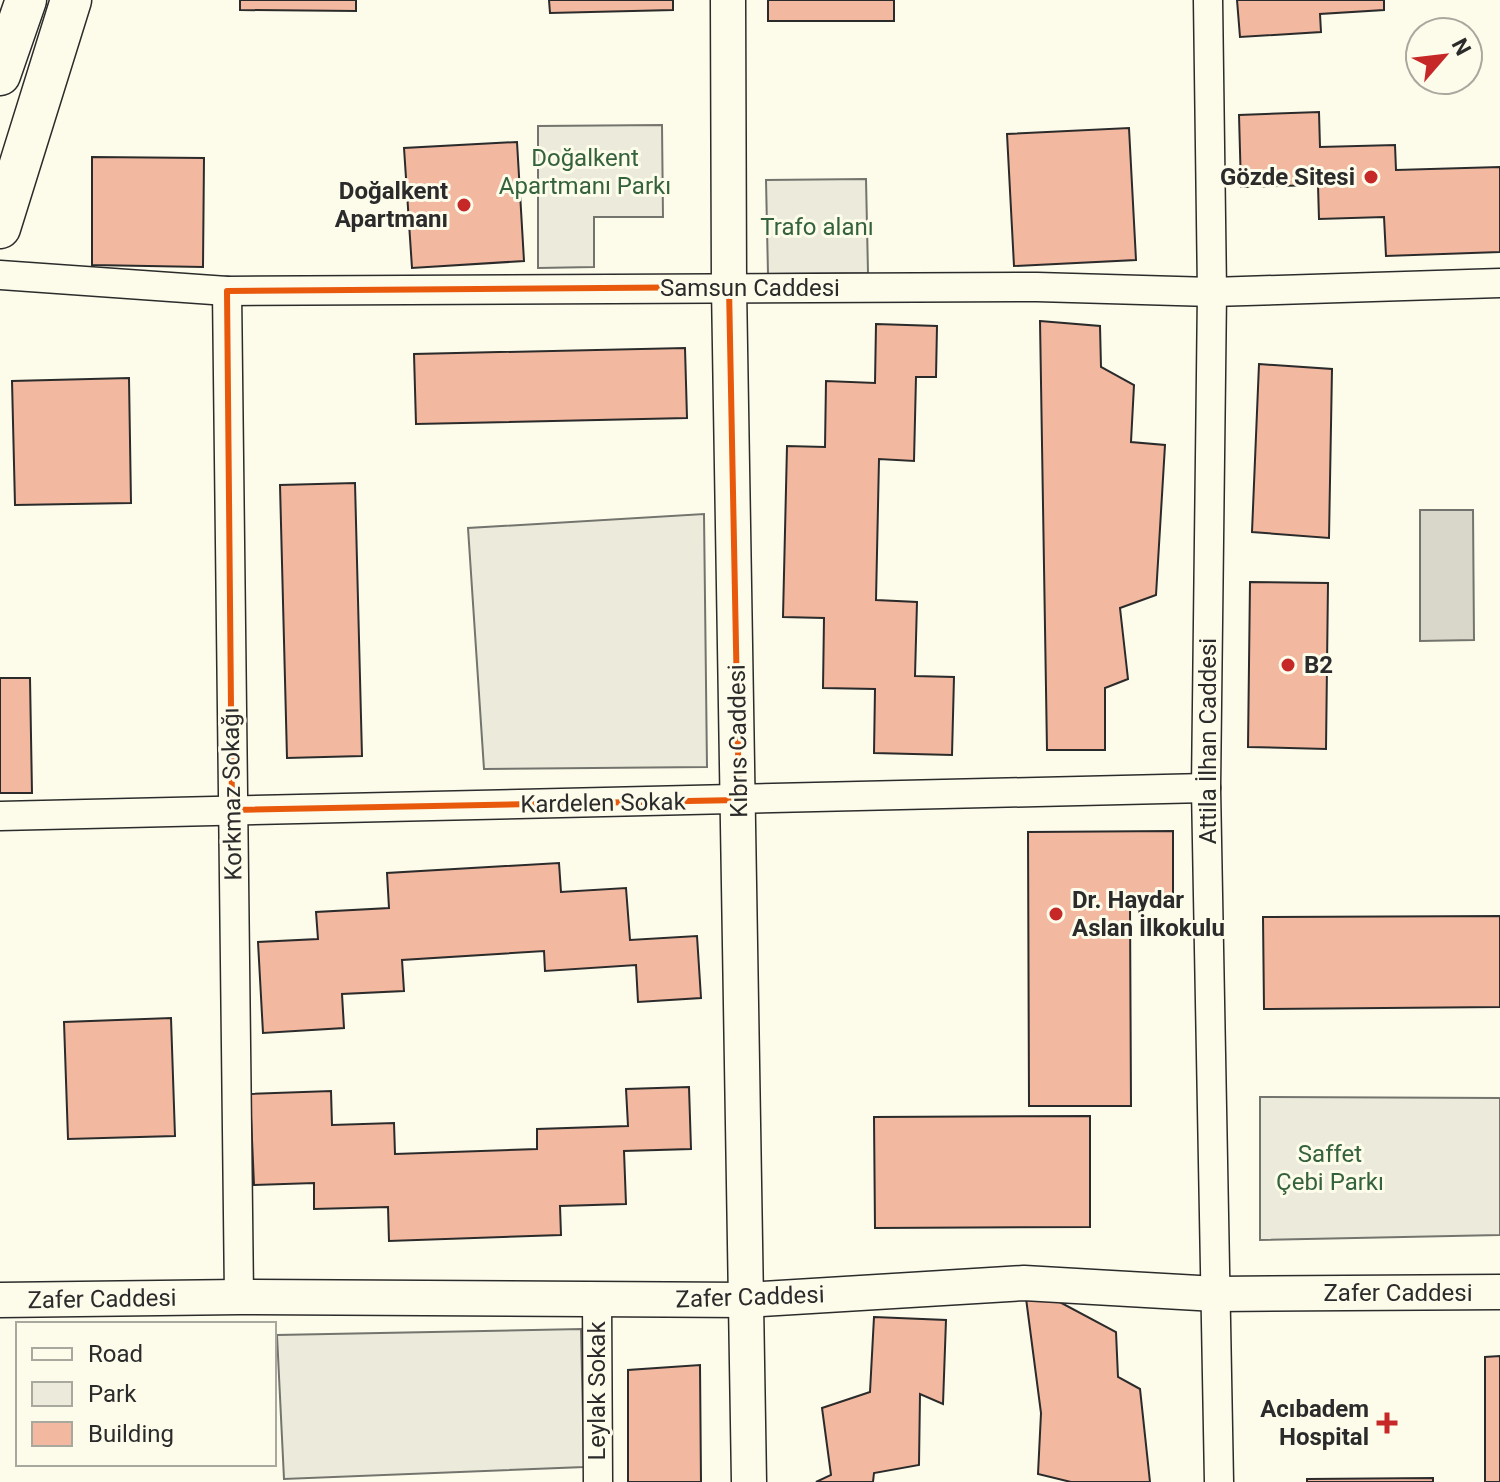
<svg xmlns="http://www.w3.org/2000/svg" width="1500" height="1482" viewBox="0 0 1500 1482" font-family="Roboto,sans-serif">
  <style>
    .green { fill: #ecebdb; stroke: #74746e; stroke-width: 2 }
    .water { fill: #d8d7c9; stroke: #74746e; stroke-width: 2 }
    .building { fill: #f2b8a0; stroke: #2b2b2b; stroke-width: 2 }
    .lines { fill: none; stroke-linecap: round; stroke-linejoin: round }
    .minor-casing { stroke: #2b2b2b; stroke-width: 31 }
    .tertiary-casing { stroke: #2b2b2b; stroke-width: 37 }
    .secondary-casing { stroke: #2b2b2b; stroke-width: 43 }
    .minor { stroke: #fdfbea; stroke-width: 28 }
    .tertiary { stroke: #fdfbea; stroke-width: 34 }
    .secondary { stroke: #fdfbea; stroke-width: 40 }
    .marked { fill: none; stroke: #e8590c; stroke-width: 6; stroke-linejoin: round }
    .poi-dot { fill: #c62828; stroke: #fdfbea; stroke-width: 3 }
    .labels { text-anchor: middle; stroke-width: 6; stroke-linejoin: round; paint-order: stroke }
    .park-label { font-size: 24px; fill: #34623c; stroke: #fdfbea }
    .poi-label { font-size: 24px; font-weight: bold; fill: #2b2b2b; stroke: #fdfbea; text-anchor: end }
    .street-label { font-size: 24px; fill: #2b2b2b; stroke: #fdfbea }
  </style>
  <rect width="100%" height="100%" fill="#fdfbea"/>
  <!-- green -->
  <g class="green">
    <path d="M662 125 663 217H594V267L538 268V126Z"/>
    <path d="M866 179 868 273 768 274 766 180Z"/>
    <path d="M704 514 707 767 484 769 468 528Z"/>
    <path d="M1260 1097 1500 1098V1235L1260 1240Z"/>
    <path d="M581 1329 584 1467 284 1479 277 1335Z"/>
  </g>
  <!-- water -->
  <path class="water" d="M1420 510H1473L1474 640 1420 641Z"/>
  <!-- building -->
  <g class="building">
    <path d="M240 0H356V11L240 10Z"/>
    <path d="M549 0H673V10L550 13Z"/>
    <rect x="768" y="0" width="126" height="21"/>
    <path d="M1237 0H1384V10L1320 14 1321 32 1240 37Z"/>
    <path d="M1319 112 1320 147 1395 145 1396 170 1500 167V252L1386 256 1384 217 1319 219 1318 185 1241 187 1239 115Z"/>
    <path d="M1129 128 1136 260 1014 266 1007 134Z"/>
    <path d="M517 142 524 261 412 268 404 148Z"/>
    <path d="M92 157 204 158 203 267 92 265Z"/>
    <path d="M1040 321 1100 326 1101 367 1134 385 1131 442 1165 445 1156 595 1120 608 1128 679 1105 688V750H1047Z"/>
    <path d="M876 324 937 326 936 377H916L914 461 879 459 876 600 917 602 915 676 954 677 952 755 874 753 875 689 823 688 824 618 783 617 787 446 825 447 826 381 875 383Z"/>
    <path d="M685 348 687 418 416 424 414 354Z"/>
    <path d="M1259 364 1332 369 1329 538 1252 532Z"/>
    <path d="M129 378 131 503 15 505 12 381Z"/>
    <path d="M355 483 362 756 287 758 280 485Z"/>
    <path d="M1250 582 1328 583 1326 749 1248 747Z"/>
    <path d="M0 678H30L32 793H0Z"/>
    <path d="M1173 831V906L1130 905 1131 1106H1029L1028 832Z"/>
    <path d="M559 863 561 892 626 888 630 940 697 936 701 998 638 1002 636 965 545 971 544 951 402 960 404 991 342 994 344 1028 263 1033 258 942 318 939 316 912 389 908 387 873Z"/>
    <path d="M1500 916V1007L1264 1009 1263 917Z"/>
    <path d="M171 1018 175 1136 68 1139 64 1022Z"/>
    <path d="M689 1087 691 1149 624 1151 626 1204 560 1206 561 1235 389 1241 388 1207 314 1209V1183L254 1185 250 1094 331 1091 332 1125 394 1123 395 1154 537 1149V1129L628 1126 626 1089Z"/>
    <path d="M1090 1116V1227L875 1228 874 1117Z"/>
    <path d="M1024 1283 1116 1332 1118 1377 1140 1389 1150 1482H1071L1038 1474 1041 1413Z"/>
    <path d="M874 1317 946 1320 943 1404 920 1394 919 1465 874 1473 873 1482H816L831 1475 822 1408 870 1392Z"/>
    <path d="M1500 1356V1482H1485V1357Z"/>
    <path d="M700 1365 701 1482H628V1370Z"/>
    <path d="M1433 1478V1482H1307V1479Z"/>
  </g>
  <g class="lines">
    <!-- minor casing -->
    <g class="minor-casing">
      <g id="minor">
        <path d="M1208 0 1212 292 1206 788 1219 1482"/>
        <path d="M0 275 227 291 1037 287 1212 292 1500 283"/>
        <path d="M227 291 239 1297"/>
        <path d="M0 816 1206 788"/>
        <path d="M597 1299 598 1482"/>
      </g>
    </g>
    <!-- tertiary casing -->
    <g class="tertiary-casing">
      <g id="tertiary">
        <path d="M728 0 729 287 749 1482"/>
        <path d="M0 1300 239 1297 746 1300 1024 1283 1216 1294 1500 1292"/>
      </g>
    </g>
    <!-- secondary casing -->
    <g class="secondary-casing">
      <g id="secondary">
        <path d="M0 75 26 0"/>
        <path d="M0 228 71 0"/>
      </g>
    </g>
    <!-- minor -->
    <use href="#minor" class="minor"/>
    <!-- tertiary -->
    <use href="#tertiary" class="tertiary"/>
    <!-- secondary -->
    <use href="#secondary" class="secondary"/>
  </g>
  <!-- marked area -->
  <path class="marked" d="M729 287 739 800 232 810 227 291Z"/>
  <!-- markers -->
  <g class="poi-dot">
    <circle cx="1371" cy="177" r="8"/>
    <circle cx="464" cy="205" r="8"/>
    <circle cx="1288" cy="665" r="8"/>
    <circle cx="1056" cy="914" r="8"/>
    <path d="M1383 1411h8v8h8v8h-8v8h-8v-8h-8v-8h8z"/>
  </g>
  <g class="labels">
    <!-- park labels -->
    <g class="park-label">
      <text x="585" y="166">Doğalkent<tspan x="585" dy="28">Apartmanı Parkı</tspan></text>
      <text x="817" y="235">Trafo alanı</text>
      <text x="1330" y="1162">Saffet<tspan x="1330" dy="28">Çebi Parkı</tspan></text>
    </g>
    <!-- poi labels -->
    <g class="poi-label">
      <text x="1355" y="185">Gözde Sitesi</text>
      <text x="448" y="199">Doğalkent<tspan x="448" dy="28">Apartmanı</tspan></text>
      <text x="1304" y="673" text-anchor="start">B2</text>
      <text x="1072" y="908" text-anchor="start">Dr. Haydar<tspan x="1072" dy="28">Aslan İlkokulu</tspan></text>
      <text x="1369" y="1417">Acıbadem<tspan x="1369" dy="28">Hospital</tspan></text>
    </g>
    <!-- street labels -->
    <g class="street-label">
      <text x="750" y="296">Samsun Caddesi</text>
      <text transform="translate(738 741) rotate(-91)" y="8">Kıbrıs Caddesi</text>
      <text transform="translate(1208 741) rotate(-90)" y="8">Attila İlhan Caddesi</text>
      <text transform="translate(232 794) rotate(-91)" y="8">Korkmaz Sokağı</text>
      <text transform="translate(603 803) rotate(-1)" y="8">Kardelen Sokak</text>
      <text x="1398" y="1301">Zafer Caddesi</text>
      <text transform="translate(750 1297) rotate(-2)" y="8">Zafer Caddesi</text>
      <text transform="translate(102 1299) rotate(-1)" y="8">Zafer Caddesi</text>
      <text transform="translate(597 1391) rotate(-90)" y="8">Leylak Sokak</text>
    </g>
  </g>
  <!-- legend -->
  <rect x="16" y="1322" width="260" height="144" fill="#fdfbea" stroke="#a9a89e" stroke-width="2"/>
  <rect x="32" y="1348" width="40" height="12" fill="#fdfbea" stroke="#a9a89e" stroke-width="2"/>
  <text x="88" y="1362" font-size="24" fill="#2b2b2b">Road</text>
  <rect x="32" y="1382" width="40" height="24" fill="#ecebdb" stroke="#a9a89e" stroke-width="2"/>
  <text x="88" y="1402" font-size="24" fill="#2b2b2b">Park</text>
  <rect x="32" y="1422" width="40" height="24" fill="#f2b8a0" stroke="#a9a89e" stroke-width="2"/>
  <text x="88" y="1442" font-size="24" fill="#2b2b2b">Building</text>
  <!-- north arrow -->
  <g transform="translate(1444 56) rotate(62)"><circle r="38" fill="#fdfbea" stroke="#a9a89e" stroke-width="2"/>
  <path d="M0-6L14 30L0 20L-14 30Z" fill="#c62828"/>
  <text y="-12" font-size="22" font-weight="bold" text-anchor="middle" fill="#2b2b2b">N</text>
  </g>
</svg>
